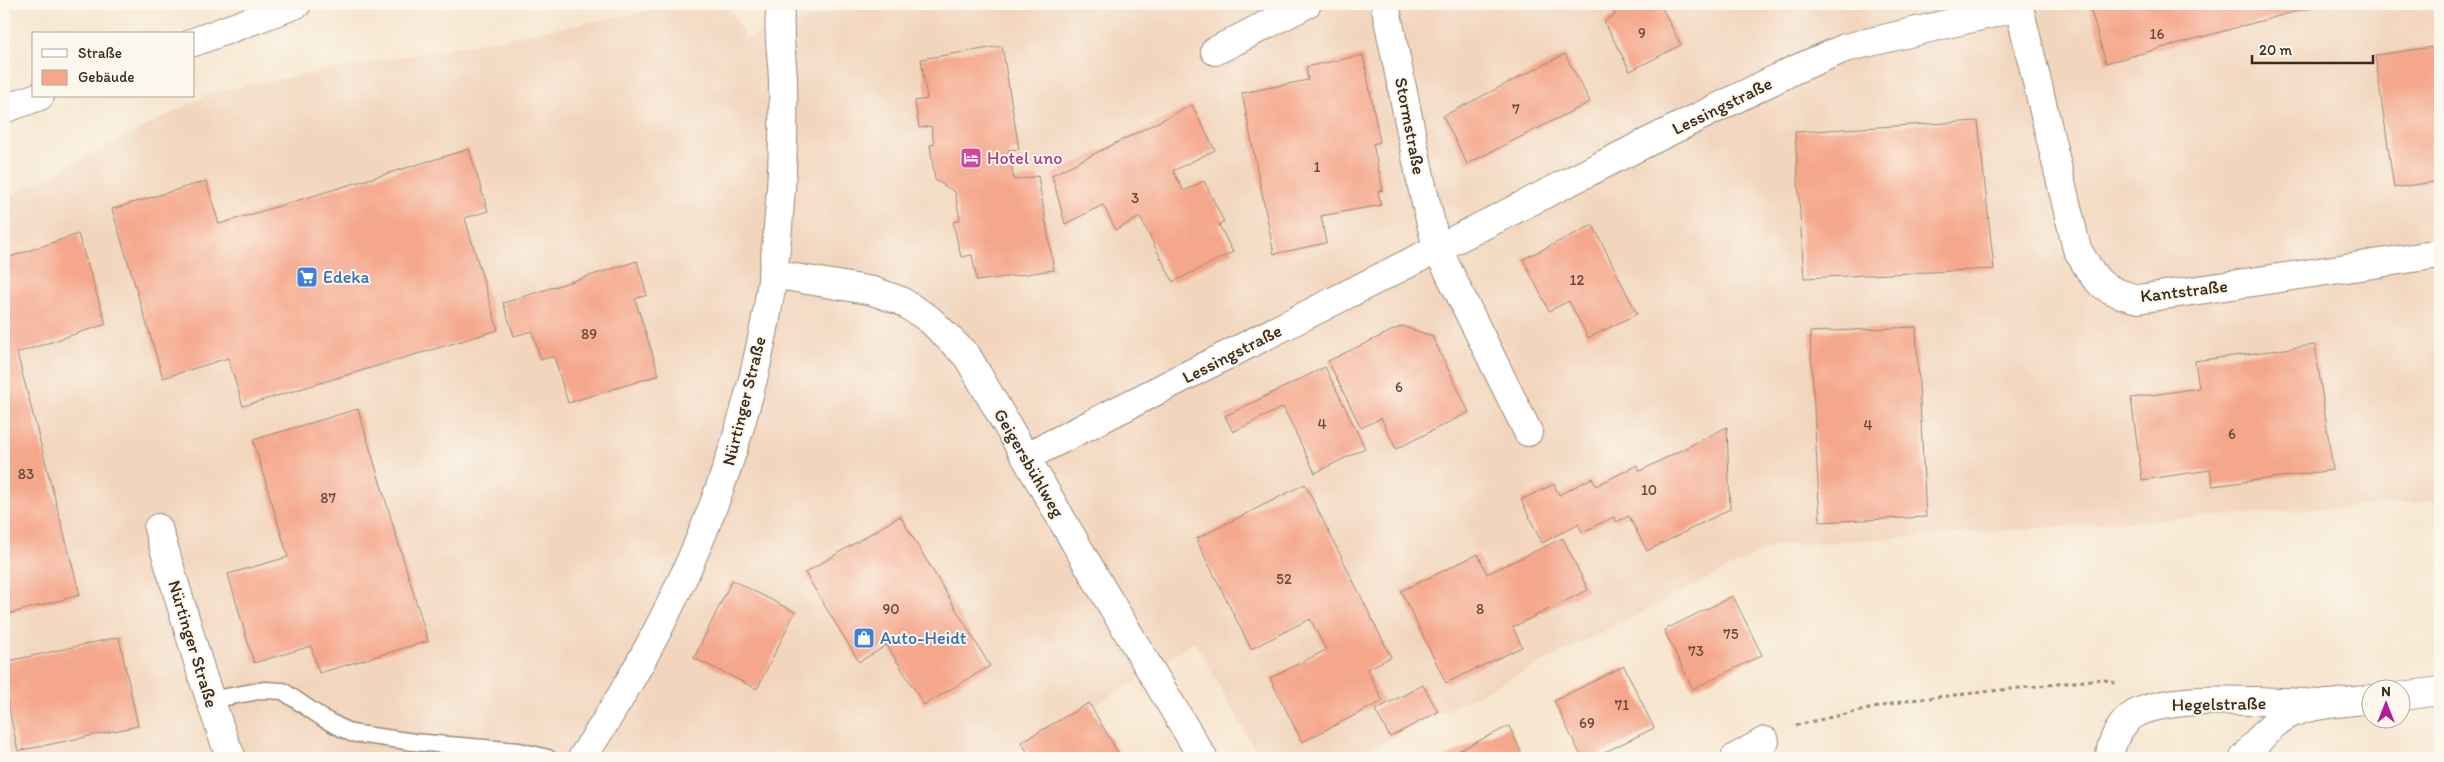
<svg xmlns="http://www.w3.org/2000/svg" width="2444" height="762" viewBox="0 0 2444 762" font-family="Itim,sans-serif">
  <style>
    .built { fill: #f2d5bd }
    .building { fill: #f5a78c }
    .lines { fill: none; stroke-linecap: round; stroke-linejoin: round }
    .service-casing { stroke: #987; stroke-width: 19 }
    .minor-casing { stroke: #987; stroke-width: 30 }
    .tertiary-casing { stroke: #987; stroke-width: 30 }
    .path { stroke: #987; stroke-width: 3; stroke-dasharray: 4 4; stroke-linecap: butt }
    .service { stroke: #fff; stroke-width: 16 }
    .minor { stroke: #fff; stroke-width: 28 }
    .tertiary { stroke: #fff; stroke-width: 28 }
    .labels { text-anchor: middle; stroke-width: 4; stroke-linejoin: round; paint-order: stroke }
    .number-label { font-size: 15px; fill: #6a493a }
    .street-label { font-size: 18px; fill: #3b2a1e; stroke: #fbf7ec }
    .hotel-label { font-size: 18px; fill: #b23c85; stroke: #fbf7ec; text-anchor: start }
    .shop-label { font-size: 18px; fill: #366cbe; stroke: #fbf7ec; text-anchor: start }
  </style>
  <rect width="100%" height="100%" fill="#fbf7ec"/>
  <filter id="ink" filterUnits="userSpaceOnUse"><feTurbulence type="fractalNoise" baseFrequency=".02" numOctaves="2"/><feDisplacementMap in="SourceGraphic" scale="10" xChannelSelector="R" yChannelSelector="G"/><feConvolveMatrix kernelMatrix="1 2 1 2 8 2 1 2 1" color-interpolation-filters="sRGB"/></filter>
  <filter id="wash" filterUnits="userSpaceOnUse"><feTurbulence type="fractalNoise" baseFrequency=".0096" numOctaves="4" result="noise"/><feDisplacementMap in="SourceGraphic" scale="20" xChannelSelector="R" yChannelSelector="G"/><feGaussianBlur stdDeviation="1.12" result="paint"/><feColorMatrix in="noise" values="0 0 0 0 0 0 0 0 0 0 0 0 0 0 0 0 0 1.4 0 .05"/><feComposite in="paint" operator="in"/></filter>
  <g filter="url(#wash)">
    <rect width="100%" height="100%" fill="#f7e6d0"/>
    <!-- built -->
    <path class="built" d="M688 4H727L745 38 862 4H2440V501L1773 546 1353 758H1260L1194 641 1133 683 1003 758H214L211 753 186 758H4V199L212 92Z"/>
    <g id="blocks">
      <!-- building -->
      <g class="building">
        <path d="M1609 4H1660L1681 45 1630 71 1604 21 1615 15Z"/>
        <path d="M2089 4H2323L2106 63Z"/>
        <path d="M1002 46 1019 149 1009 150 1014 180 1038 176 1054 270 977 281 972 255 961 257 953 222 960 220 955 192 935 180 930 145 934 144 931 126 919 128 915 101 927 99 921 59Z"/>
        <path d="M2440 46V181L2394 188 2375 55Z"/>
        <path d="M1565 54 1590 102 1467 164 1443 116Z"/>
        <path d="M1363 55 1380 142 1373 144 1383 190 1378 191 1381 205 1321 216 1326 243 1274 254 1242 93 1308 80 1306 67Z"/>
        <path d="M1192 105 1215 150 1173 171 1184 191 1204 181 1224 222 1219 225 1233 252 1173 282 1140 217 1116 230 1103 205 1065 224 1052 175Z"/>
        <path d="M1978 121 1994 269 1804 278 1795 132Z"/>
        <path d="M469 149 488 211 465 218 498 330 243 406 228 358 163 378 112 209 206 181 219 224Z"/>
        <path d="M1593 225 1637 314 1588 338 1569 301 1549 311 1523 259Z"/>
        <path d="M78 234 106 324 17 353 80 595 4 615V259Z"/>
        <path d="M637 261 647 295 635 299 659 375 568 403 554 356 541 360 532 331 514 336 503 303Z"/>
        <path d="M1402 326 1432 336 1469 412 1396 449 1381 418 1361 428 1328 361Z"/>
        <path d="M1916 327 1926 517 1820 522 1810 332Z"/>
        <path d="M2315 345 2333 470 2213 486 2210 470 2142 480 2131 398 2199 388 2195 361Z"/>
        <path d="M1325 367 1365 448 1315 473 1283 407 1233 432 1225 416Z"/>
        <path d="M358 409 428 641 319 673 311 646 254 663 228 574 288 557 253 440Z"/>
        <path d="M1727 427 1730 509 1647 551 1629 516 1616 522 1614 517 1582 532 1578 524 1542 543 1521 500 1554 484 1559 495 1592 478 1596 486 1637 465 1640 471Z"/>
        <path d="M1305 484 1391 657 1367 669 1383 701 1302 742 1270 678 1326 650 1310 619 1251 649 1196 539Z"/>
        <path d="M900 516 990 666 924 705 887 645 859 662 805 573Z"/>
        <path d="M1563 538 1588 590 1513 627 1522 647 1446 683 1401 591 1478 554 1487 574Z"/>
        <path d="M732 580 795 612 757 689 694 658Z"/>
        <path d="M1733 596 1762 655 1693 689 1664 630Z"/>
        <path d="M119 637 138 726 18 751 4 685V662Z"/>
        <path d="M1624 666 1654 728 1593 758H1582L1554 701Z"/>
        <path d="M1423 685 1438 712 1390 737 1375 710Z"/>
        <path d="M1089 703 1119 754 1111 758H1031L1021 742Z"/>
        <path d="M1509 726 1524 758H1443L1472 744Z"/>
      </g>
    </g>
  </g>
  <g filter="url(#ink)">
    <use href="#blocks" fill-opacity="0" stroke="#987" stroke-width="1"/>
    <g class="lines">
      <!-- service casing -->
      <g class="service-casing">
        <path id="service" d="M210 700 264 690 283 691 324 719 351 733 414 742 519 751 548 758"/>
      </g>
      <!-- minor casing -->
      <g class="minor-casing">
        <g id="minor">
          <path d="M1385 4 1423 191 1437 248 1528 432"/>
          <path d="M2019 7 2077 249C2096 282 2100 290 2138 299L2440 254"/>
          <path d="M1215 51 1307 4"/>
          <path d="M772 274 873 291 901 301 929 319 967 356 1102 589 1203 758"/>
          <path d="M1026 457 1638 147 1794 70 1845 48 2019 7 2018 4"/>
          <path d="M158 528 202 675 225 743 232 758"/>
          <path d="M2402 696 2440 691"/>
          <path d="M1735 758 1765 741"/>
          <path d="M2110 758C2110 742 2121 722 2135 714 2172 692 2283 703 2328 704"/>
          <path d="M2244 758C2257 743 2270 724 2288 715 2308 704 2349 702 2372 699"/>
        </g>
      </g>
      <!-- tertiary casing -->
      <g class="tertiary-casing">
        <g id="tertiary">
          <path d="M194 42 297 4"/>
          <path d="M4 109 40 96"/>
          <path d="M582 758C690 596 765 411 779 215 783 170 784 125 783 80 782 55 777 28 781 4"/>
        </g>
      </g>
      <!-- path -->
      <path class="path" d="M1796 725 1910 700 2102 679 2115 683"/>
      <!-- service -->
      <use href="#service" class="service"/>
      <!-- minor -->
      <use href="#minor" class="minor"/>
      <!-- tertiary -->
      <use href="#tertiary" class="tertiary"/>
    </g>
  </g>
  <!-- icons -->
  <defs>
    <g id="hotel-square" transform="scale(1.125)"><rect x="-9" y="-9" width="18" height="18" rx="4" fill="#d1479c" stroke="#fbf7ec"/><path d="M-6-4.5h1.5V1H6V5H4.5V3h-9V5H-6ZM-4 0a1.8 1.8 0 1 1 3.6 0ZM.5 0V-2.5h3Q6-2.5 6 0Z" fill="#fff"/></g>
    <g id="supermarket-square" transform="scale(1.125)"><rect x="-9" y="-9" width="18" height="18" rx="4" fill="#3f7fe0" stroke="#fbf7ec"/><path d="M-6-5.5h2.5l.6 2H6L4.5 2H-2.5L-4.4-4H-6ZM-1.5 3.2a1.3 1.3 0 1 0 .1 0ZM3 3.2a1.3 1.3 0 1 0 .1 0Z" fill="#fff"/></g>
    <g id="shop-square" transform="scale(1.125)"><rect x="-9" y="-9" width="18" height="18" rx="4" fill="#3f7fe0" stroke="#fbf7ec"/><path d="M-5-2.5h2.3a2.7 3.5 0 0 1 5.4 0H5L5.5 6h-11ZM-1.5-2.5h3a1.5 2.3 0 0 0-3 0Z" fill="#fff"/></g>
  </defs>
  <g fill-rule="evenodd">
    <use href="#hotel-square" x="971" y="158"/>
    <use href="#supermarket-square" x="307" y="277"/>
    <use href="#shop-square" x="864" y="638"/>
  </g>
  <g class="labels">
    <!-- number labels -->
    <g class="number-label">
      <text x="1642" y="38">9</text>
      <text x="2157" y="39">16</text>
      <text x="1516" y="114">7</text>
      <text x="1317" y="172">1</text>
      <text x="1135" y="203">3</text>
      <text x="1577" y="285">12</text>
      <text x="589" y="339">89</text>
      <text x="1399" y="392">6</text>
      <text x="1322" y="429">4</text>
      <text x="1868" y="430">4</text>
      <text x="2232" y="439">6</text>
      <text x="26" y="479">83</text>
      <text x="1649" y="495">10</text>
      <text x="328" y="503">87</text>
      <text x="1284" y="584">52</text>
      <text x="891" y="614">90</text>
      <text x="1480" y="614">8</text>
      <text x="1731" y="639">75</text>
      <text x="1696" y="656">73</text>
      <text x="1622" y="710">71</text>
      <text x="1587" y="728">69</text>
    </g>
    <!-- street labels -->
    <g class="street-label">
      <text transform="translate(1722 106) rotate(-26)" y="6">Lessingstraße</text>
      <text transform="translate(1410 126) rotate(79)" y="6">Stormstraße</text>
      <text transform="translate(2184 291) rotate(-7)" y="6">Kantstraße</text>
      <text transform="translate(1232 354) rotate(-27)" y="6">Lessingstraße</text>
      <text transform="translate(744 401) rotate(-76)" y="6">Nürtinger Straße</text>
      <text transform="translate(1029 463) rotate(60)" y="6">Geigersbühlweg</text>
      <text transform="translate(193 644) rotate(73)" y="6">Nürtinger Straße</text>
      <text transform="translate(2219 704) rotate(-1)" y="6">Hegelstraße</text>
    </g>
    <!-- hotel labels -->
    <g class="hotel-label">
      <text x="987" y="164">Hotel uno</text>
    </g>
    <!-- shop labels -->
    <g class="shop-label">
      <text x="323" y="283">Edeka</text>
      <text x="880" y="644">Auto-Heidt</text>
    </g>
  </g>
  <!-- margin -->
  <rect width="2444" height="762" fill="none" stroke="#fbf7ec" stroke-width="20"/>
  <!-- legend -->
  <rect x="32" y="32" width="162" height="65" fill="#fbf7ec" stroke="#aea59a"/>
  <rect x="42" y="49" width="25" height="8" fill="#ffffff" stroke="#aea59a"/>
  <text x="78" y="58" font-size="15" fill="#3b2a1e">Straße</text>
  <rect x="42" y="70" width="25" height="15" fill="#f5a78c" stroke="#aea59a"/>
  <text x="78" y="82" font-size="15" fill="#3b2a1e">Gebäude</text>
  <!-- north arrow -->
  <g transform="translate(2386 704)"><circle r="24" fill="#fbf7ec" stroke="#aea59a"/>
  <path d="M0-4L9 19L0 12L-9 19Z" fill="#b5179e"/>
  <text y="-8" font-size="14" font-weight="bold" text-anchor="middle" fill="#3b2a1e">N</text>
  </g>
  <!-- scale -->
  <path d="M2252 55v8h121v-8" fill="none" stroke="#3b2a1e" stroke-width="2.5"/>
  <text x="2259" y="55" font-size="15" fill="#3b2a1e" stroke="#fbf7ec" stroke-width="4" paint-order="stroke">20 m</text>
</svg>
